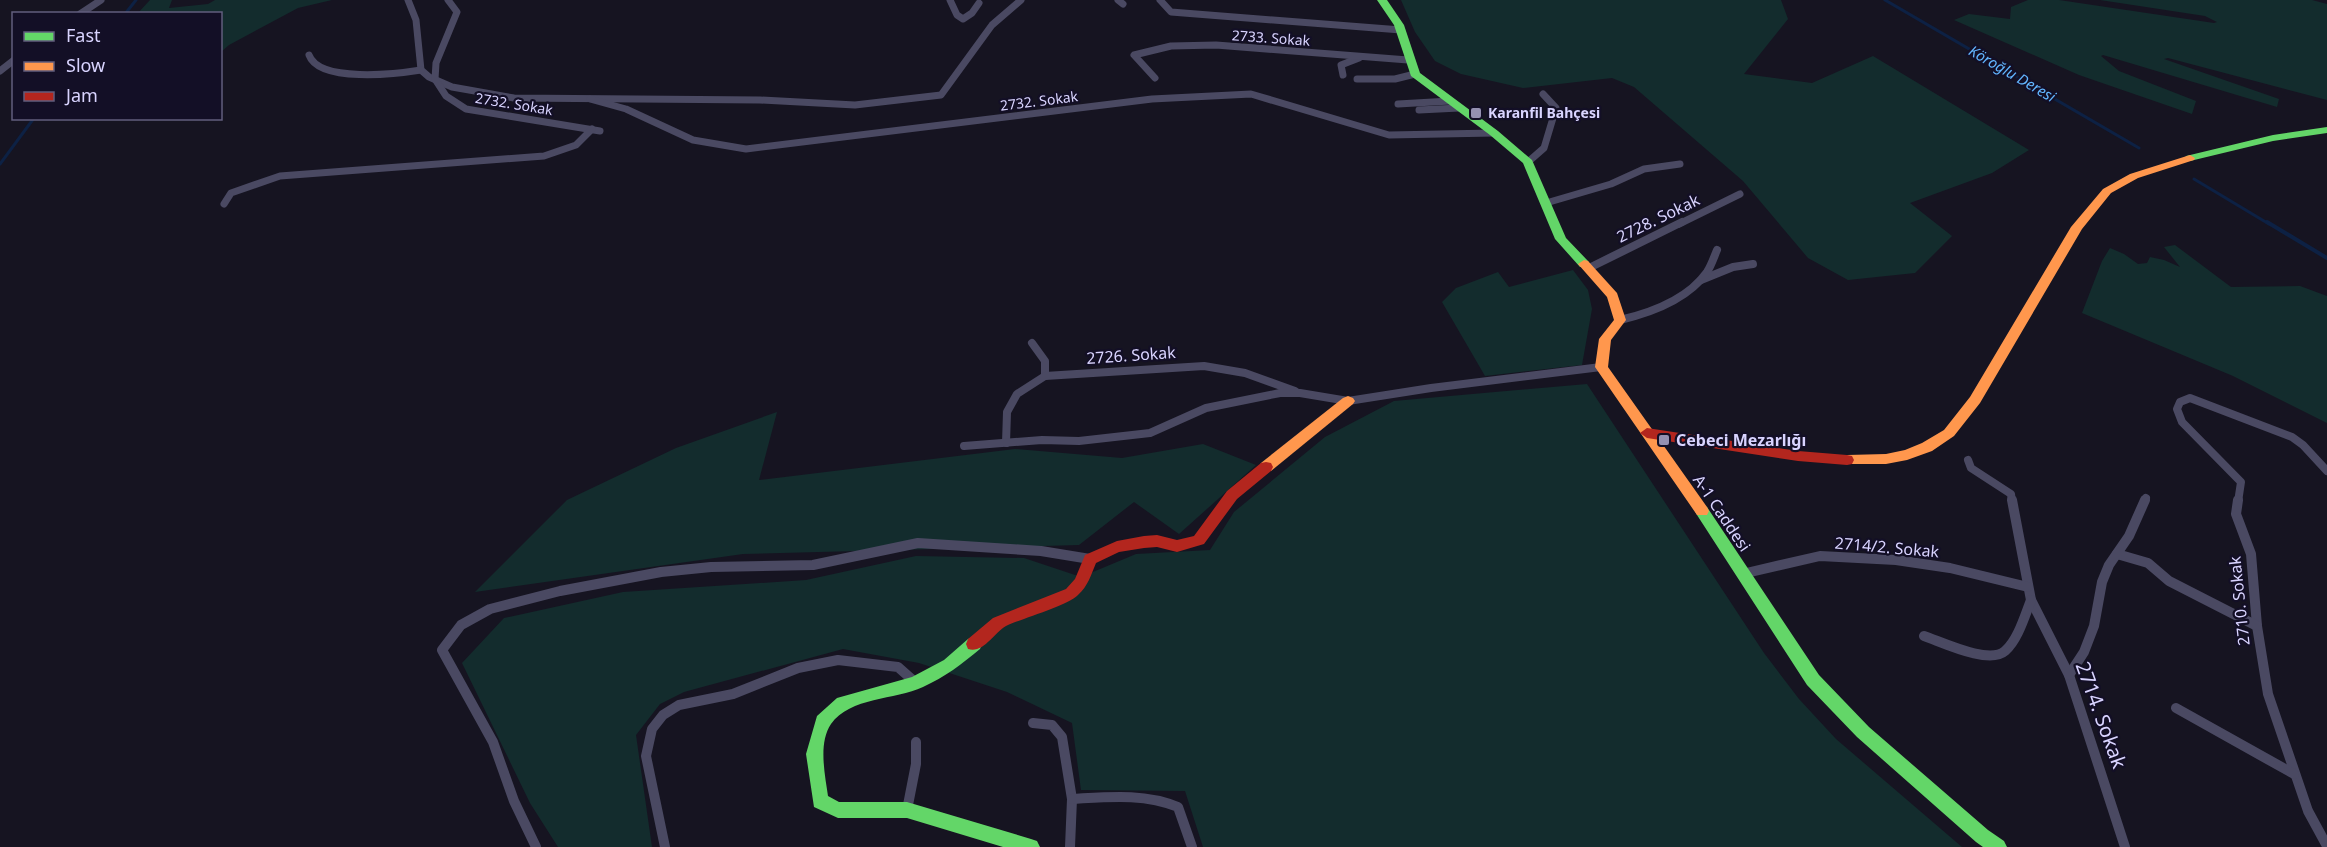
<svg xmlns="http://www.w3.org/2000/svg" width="2327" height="847" viewBox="0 0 2327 847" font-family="'Noto Sans',sans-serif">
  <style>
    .green { fill: #132c2d }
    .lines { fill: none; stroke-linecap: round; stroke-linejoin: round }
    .stream-far1 { stroke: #0d2144; stroke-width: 3 }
    .stream { stroke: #0d2144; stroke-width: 4 }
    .street-far2 { stroke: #4a4962; stroke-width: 7 }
    .street-far1 { stroke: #4a4962; stroke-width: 8 }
    .street { stroke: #4a4962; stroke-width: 10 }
    .fast { fill: #63d668; fill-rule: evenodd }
    .slow { fill: #ff974d; fill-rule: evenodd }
    .jam { fill: #b3261e; fill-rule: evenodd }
    .poi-dot { fill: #9591b1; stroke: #130f26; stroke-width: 2 }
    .labels { text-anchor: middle; stroke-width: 4.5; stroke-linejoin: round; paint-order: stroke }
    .far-street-label { font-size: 14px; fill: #d9d4ff; stroke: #130f26 }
    .far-poi-label { font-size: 14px; font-weight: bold; fill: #d9d4ff; stroke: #130f26; text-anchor: start }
    .far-water-label { font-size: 15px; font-style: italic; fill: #62b6ff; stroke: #130f26 }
    .street-label { font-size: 16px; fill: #d9d4ff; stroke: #130f26 }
    .poi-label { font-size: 16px; font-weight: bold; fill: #d9d4ff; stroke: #130f26; text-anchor: start }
    .near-street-label { font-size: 20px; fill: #d9d4ff; stroke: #130f26 }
  </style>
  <rect width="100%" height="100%" fill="#161421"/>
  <!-- green -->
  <g class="green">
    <path d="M150 0H172L169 8 208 4 215 0H332L298 8 229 45 221 52 220 14 138 13Z"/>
    <path d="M1401 0H1781L1788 19 1744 74 1812 83 1873 56 2029 150 1992 173 1910 203 1952 236 1915 273 1848 280 1808 258 1743 181 1634 87 1612 78 1523 88 1461 74 1435 61 1415 32Z"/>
    <path d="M2028 0H2059L2214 23 2217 22 2205 16 2100 0H2312L2327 4V100L2168 58 2164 59 2279 99 2277 107 2103 55 2101 56 2119 71 2196 101 2192 114 2079 75 1954 20 1969 14 2010 19 2011 7Z"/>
    <path d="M2175 245 2231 287 2300 286 2327 296V423L2233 376 2082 313 2102 261 2110 248 2124 254 2138 264 2147 263 2150 257 2164 260 2180 267 2164 247Z"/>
    <path d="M1573 270 1588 290 1592 309 1582 365 1485 376 1442 302 1456 288 1498 272 1509 287Z"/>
    <path d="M1587 384 1764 653 1799 699 1836 739 1962 847H1203L1185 791 1081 790 1072 723 1007 692 919 663 843 649 684 692 660 704 636 735 652 847H558L530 803 462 663 504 618 623 592 806 580 916 556 1024 558 1081 577 1136 554 1210 550 1234 512 1325 437 1394 401Z"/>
    <path d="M777 412 759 480 1015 449 1122 458 1203 444 1256 465 1179 534 1134 502 1079 545 743 554 475 592 567 500 676 448Z"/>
  </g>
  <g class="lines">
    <!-- stream-far1 -->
    <g class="stream-far1">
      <path d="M1885 0 2139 148"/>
      <path d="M125 14 136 0"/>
      <path d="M0 164 34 118"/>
      <path d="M2194 179 2269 224"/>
    </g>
    <!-- stream -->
    <path class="stream" d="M2267 222 2327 258"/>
    <!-- street-far2 -->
    <g class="street-far2">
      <path d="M408 0 416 20 421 70 429 77 452 87 514 98 760 100 855 105 941 95 992 25 1021 0"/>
      <path d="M448 0 457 12 436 63 435 79 446 96 466 109 600 131"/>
      <path d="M950 0 957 15 963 19 972 13 979 3"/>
      <path d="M1118 0 1123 4"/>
      <path d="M1160 0 1171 12 1401 30"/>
      <path d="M80 14 101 0"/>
      <path d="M309 55C319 83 396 74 421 70"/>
      <path d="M0 71 14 60"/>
      <path d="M1343 75 1341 65 1359 58"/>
      <path d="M1155 78 1134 55 1171 46 1216 45 1408 60"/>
      <path d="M1357 79H1395L1415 74"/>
      <path d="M590 99 626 109 693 140 746 149 1152 99 1251 94 1389 135 1494 133"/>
      <path d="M1398 104 1450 101"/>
      <path d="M1419 110 1459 108"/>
      <path d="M1528 162 1544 148 1556 108 1543 94"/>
      <path d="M1546 203 1611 184 1644 169 1680 164"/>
      <path d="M224 204 231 193 280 176 544 156 576 145 592 129"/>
      <path d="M1679 224 1740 194"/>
    </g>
    <!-- street-far1 -->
    <g class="street-far1">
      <path d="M1589 268 1682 222"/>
      <path d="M1701 280 1733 267 1753 264"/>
      <path d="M1620 320C1650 313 1688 299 1707 272 1711 266 1714 257 1717 250"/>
      <path d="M1032 343 1045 361V376"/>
      <path d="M1006 443 1007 412 1017 394 1045 376 1204 366 1245 373 1295 391"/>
      <path d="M964 446 1042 440 1079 441 1150 433 1206 408 1280 393H1300L1348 401 1431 388 1601 367"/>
      <path d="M1968 460 1971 468 2011 494 2012 502"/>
      <path d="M2144 502 2146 498"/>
      <path d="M2238 502 2241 482 2182 422 2177 409 2180 402 2190 398 2292 437 2303 445 2327 471"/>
    </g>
    <!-- street -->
    <g class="street">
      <path d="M2012 500 2031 600 2069 675 2125 847"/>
      <path d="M2238 500 2236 514 2251 554 2257 626 2268 694 2308 811 2327 846"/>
      <path d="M2117 554 2148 563 2169 581 2257 626"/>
      <path d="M1742 574 1820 556 1896 560 1950 568 2028 587"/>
      <path d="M1924 636C1942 642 1989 665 2005 651 2018 640 2025 615 2031 600"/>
      <path d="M2069 675 2084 652 2094 626 2102 582 2109 565 2129 536 2145 500"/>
      <path d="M2176 708 2294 774"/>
      <path d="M1033 723 1052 725 1062 737 1072 799 1070 847"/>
      <path d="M1072 799C1108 797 1144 793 1178 807L1192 847"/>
      <path d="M907 810 916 764V742"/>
      <path d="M536 847 514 801 493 742 442 650 461 625 490 609 560 591 661 572 711 567 813 565 918 543 1041 551 1090 559"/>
      <path d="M665 847 646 756 652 729 663 715 679 705 733 694 798 668 838 660 898 667 916 683"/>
    </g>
    <!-- fast -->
    <g class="fast">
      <path d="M1377 0H1387L1404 25 1420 73 1498 131 1532 160 1566 238 1588 261 1590 264 1588 267H1580L1555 239 1523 163 1490 135 1411 76 1394 25Z"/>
      <path d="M2327 127V133L2273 141 2190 161 2185 158 2186 156 2273 135Z"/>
      <path d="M1702 505 1707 507 1819 675 1869 727 1988 830 2004 841 2007 847H1983L1976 842 1857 737 1807 685 1697 515 1695 511 1697 507Z"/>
      <path d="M974 637 980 639 982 644 980 649C962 664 945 677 923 687 895 700 850 697 831 724 818 743 825 775 828 796L839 802H907L1031 839 1037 841 1040 847H1003L907 818H838L814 807 806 754 817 716 837 698 912 677 944 660 968 639Z"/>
    </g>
    <!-- slow -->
    <g class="slow">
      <path d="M2190 155 2195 158 2194 160 2138 178 2111 193 2082 229 1980 403 1954 436 1932 451 1907 460 1886 464H1842L1840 460 1842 456 1847 455 1886 454 1905 450 1922 443 1944 430 1970 397 2071 227 2103 189 2130 174Z"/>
      <path d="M1584 260 1588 261 1617 293 1626 320 1611 340 1608 367 1707 507 1709 511 1707 515H1697L1595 367 1599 339 1614 320 1607 297 1578 264Z"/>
      <path d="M1348 396 1353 398 1355 401 1353 404 1271 471H1261L1259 467 1261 463 1343 398Z"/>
    </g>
    <!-- jam -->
    <g class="jam">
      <path d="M1647 428 1798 451 1847 455 1852 456 1854 460 1852 464 1847 465 1798 461 1647 438 1640 433Z"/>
      <path d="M1266 462 1271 463 1273 467 1271 471 1237 499 1204 544 1177 552 1157 547 1144 548 1119 552 1096 563C1091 575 1088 586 1078 595 1067 606 1023 618 1006 626 994 633 983 654 968 649L966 644 968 639 993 618 1066 589 1075 579 1085 555 1117 541 1144 536 1157 535 1177 540 1194 536 1227 491 1261 463Z"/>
    </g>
  </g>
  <!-- markers -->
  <g class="poi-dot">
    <rect x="1470" y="107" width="12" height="12" rx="3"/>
    <rect x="1658" y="434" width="12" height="12" rx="3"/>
  </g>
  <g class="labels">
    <!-- far-street labels -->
    <g class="far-street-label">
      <text transform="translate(1271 38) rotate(4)" y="5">2733. Sokak</text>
      <text transform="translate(1039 101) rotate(-7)" y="5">2732. Sokak</text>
      <text transform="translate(514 104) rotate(9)" y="5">2732. Sokak</text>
    </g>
    <!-- far-poi labels -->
    <g class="far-poi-label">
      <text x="1488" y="118">Karanfil Bahçesi</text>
    </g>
    <!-- far-water labels -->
    <g class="far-water-label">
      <text transform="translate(2012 74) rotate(30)" y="5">Köroğlu Deresi</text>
    </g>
    <!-- street labels -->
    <g class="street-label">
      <text transform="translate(1658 218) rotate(-26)" y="6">2728. Sokak</text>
      <text transform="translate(1131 355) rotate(-4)" y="6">2726. Sokak</text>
      <text transform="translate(1722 513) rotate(56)" y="6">A-1 Caddesi</text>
      <text transform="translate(1887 547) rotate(5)" y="6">2714/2. Sokak</text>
      <text transform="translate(2239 601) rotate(-96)" y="6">2710. Sokak</text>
    </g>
    <!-- poi labels -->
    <g class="poi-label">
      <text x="1676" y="446">Cebeci Mezarlığı</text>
    </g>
    <!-- near-street labels -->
    <g class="near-street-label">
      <text transform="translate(2101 715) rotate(70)" y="7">2714. Sokak</text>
    </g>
  </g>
  <!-- legend -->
  <rect x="12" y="12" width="210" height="108" fill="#130f26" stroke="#625e7d" stroke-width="1.5"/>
  <rect x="24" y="32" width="30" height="9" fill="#63d668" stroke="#625e7d" stroke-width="1.5"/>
  <text x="66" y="42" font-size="18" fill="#d9d4ff">Fast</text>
  <rect x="24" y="62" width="30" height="9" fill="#ff974d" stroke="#625e7d" stroke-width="1.5"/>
  <text x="66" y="72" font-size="18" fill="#d9d4ff">Slow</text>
  <rect x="24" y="92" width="30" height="9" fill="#b3261e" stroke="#625e7d" stroke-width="1.5"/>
  <text x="66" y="102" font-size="18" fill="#d9d4ff">Jam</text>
</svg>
